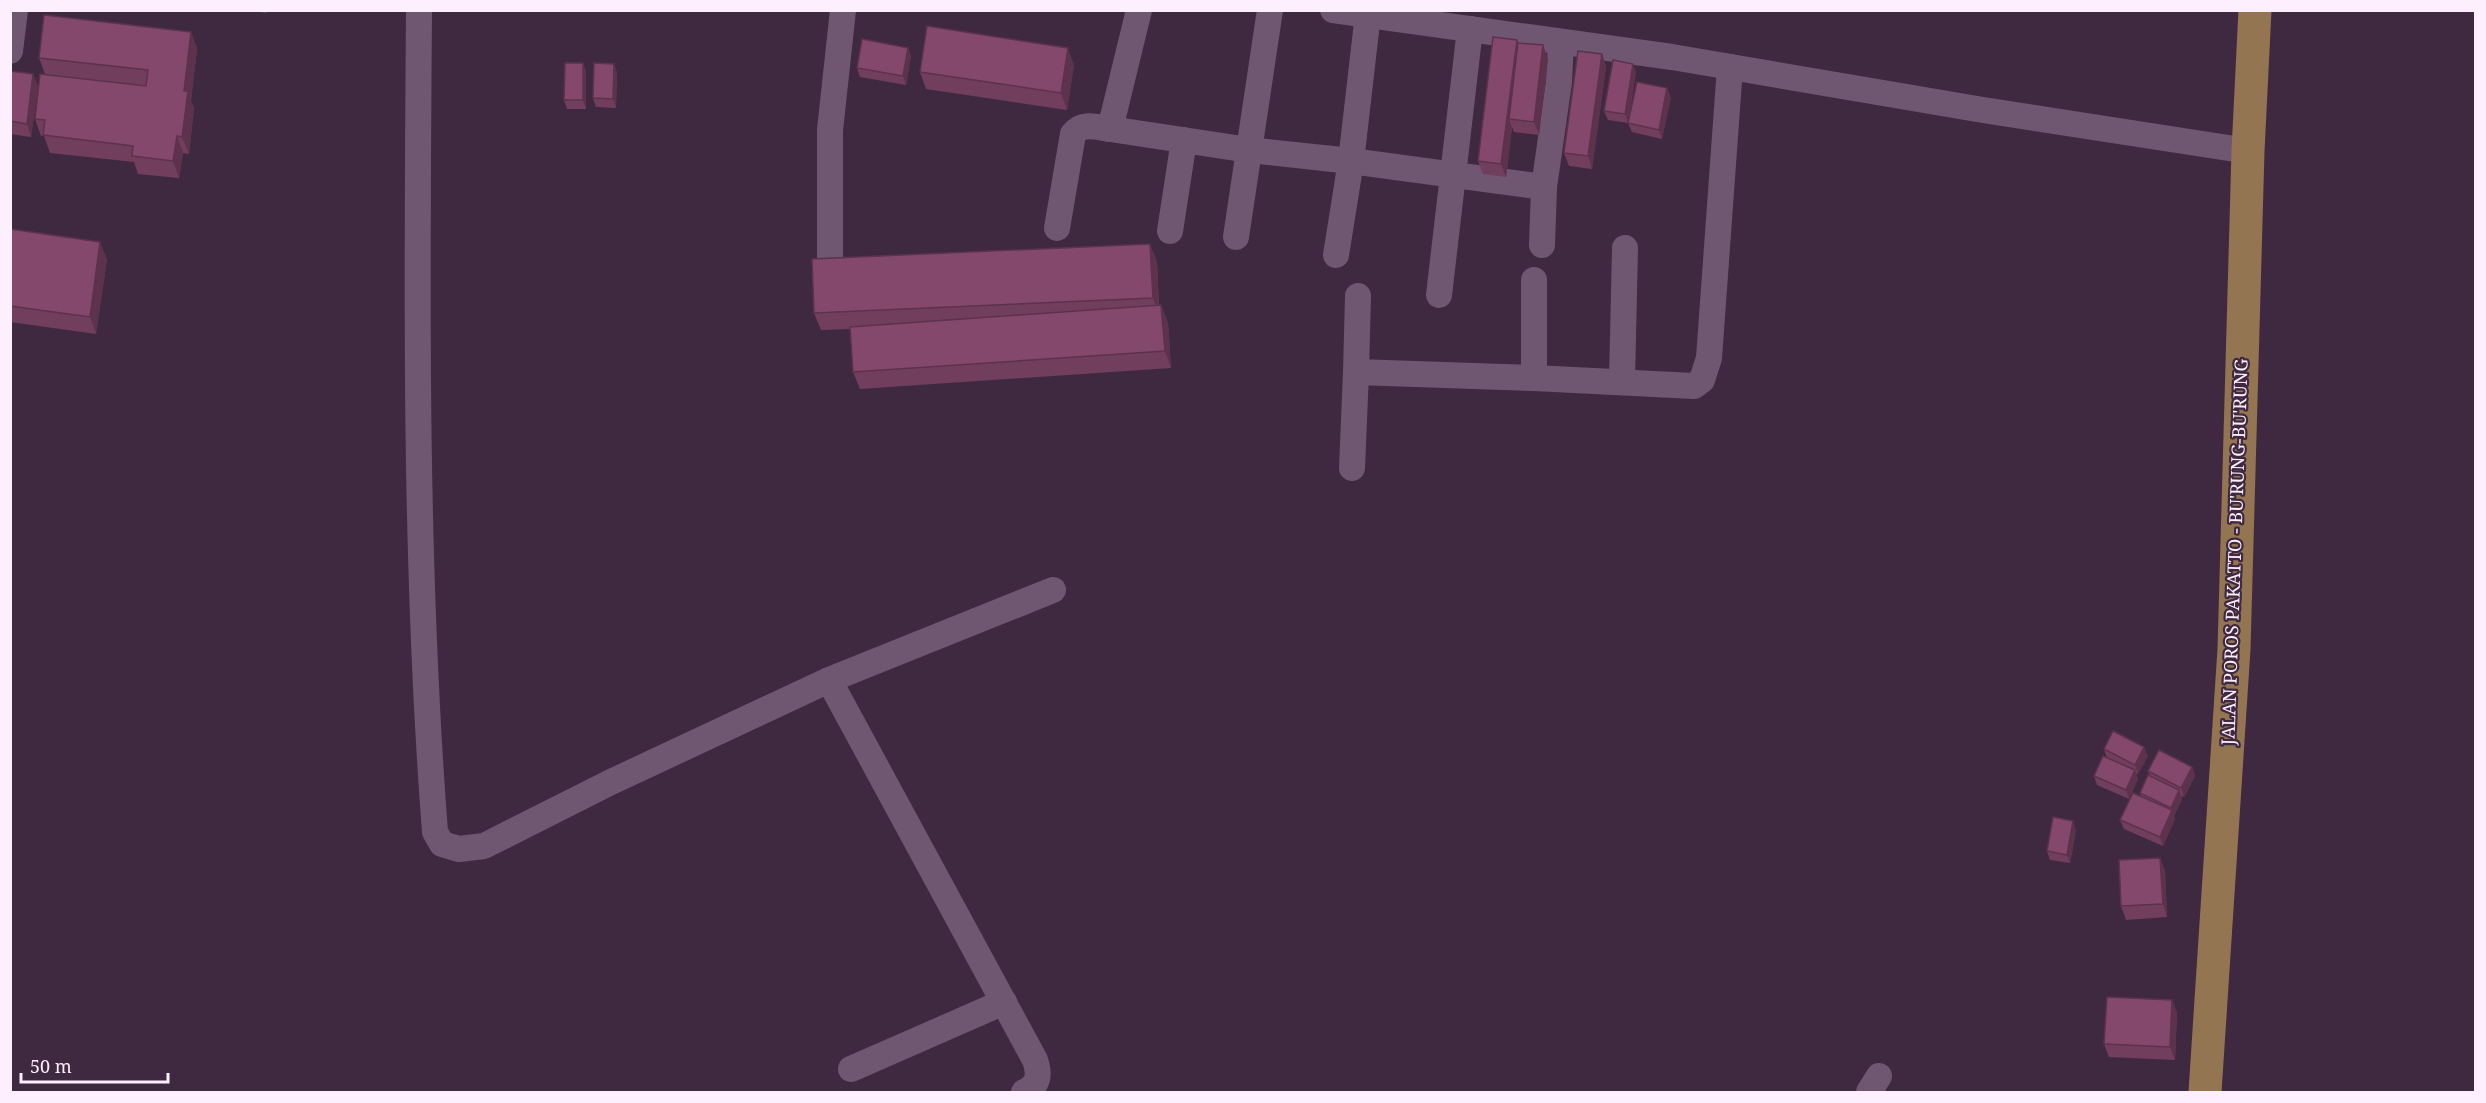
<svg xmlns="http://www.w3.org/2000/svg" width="2486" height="1103" viewBox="0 0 2486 1103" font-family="'Noto Serif',serif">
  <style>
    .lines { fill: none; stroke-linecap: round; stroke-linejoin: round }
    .minor { stroke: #6f5771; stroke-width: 26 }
    .major { stroke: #947552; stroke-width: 33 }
    .wall { fill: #723e5d }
    .shaded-wall { fill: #5c324c }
    .building { fill: #84486c; stroke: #5c324c; stroke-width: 1.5 }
    .labels { text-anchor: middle; stroke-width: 4.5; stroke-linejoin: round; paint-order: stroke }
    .street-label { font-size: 18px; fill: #fdeffe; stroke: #3f2941 }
  </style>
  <rect width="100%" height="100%" fill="#3f2941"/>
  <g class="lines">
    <!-- minor -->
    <g class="minor">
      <path d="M419 10C417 284 414 559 435 832L442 844 459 849 484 846 611 782 829 680 1053 590"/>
      <path d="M1139 10 1110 129 1249 150 1351 161 1544 187"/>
      <path d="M1333 10 1672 57 1983 110 2248 151"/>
      <path d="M10 51 15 10"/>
      <path d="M1057 228 1073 134C1082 122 1096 127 1110 129"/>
      <path d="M1170 231 1184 140"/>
      <path d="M1236 237 1270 10"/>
      <path d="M1542 245 1544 187 1559 82 1561 42"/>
      <path d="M1336 255 1351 161 1368 14"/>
      <path d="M830 261V130L843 10"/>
      <path d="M1439 295 1470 29"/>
      <path d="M1358 296 1356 372 1534 378 1694 386 1702 380 1709 358 1730 67"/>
      <path d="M1534 378V280"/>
      <path d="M1622 381 1625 248"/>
      <path d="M1352 468 1356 372"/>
      <path d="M829 680 1035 1060C1040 1074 1039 1086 1024 1092"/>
      <path d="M851 1069 1004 1002"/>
      <path d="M1869 1092 1879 1076"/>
    </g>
    <!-- major -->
    <path class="major" d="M2205 1092 2234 649 2248 151 2255 10"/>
  </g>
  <!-- wall -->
  <g class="wall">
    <path d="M244 10H267V13Z"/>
    <path d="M191 32 197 49 191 101 194 108 189 154 183 153 179 178 138 174 134 162 50 153 44 136H41L35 119 45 74 39 58Z"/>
    <path d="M1517 40 1518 44 1548 59 1539 135 1514 132 1512 127 1506 177 1483 174 1478 161Z"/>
    <path d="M908 48 911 56 906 85 860 77 857 68Z"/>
    <path d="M1602 54 1606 67 1592 169 1569 166 1564 153Z"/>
    <path d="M583 63 586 72V109H567L564 100Z"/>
    <path d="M1074 65 1067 110 926 89 920 72Z"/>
    <path d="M10 71 33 74 38 87 31 137 10 134Z"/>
    <path d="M617 72 616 108 596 107 593 98Z"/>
    <path d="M1636 72 1628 123 1608 120 1604 111Z"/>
    <path d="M1671 97 1662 139 1632 132 1628 123Z"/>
    <path d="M10 229 107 259 96 334 10 322Z"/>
    <path d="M1157 261 1159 306 1161 305 1168 323 1171 368 860 389 853 372 850 329 821 330 814 313Z"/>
    <path d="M2104 749 2148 756 2138 774 2136 773 2138 779 2129 799 2097 785 2094 776 2107 758Z"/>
    <path d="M2192 767 2195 776 2184 797 2181 796 2182 799 2174 816 2175 819 2163 846 2124 829 2120 820 2141 796 2140 793 2150 776 2148 771Z"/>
    <path d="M2076 830 2070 863 2050 860 2047 851Z"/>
    <path d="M2160 858 2165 871 2167 917 2126 920 2121 906Z"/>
    <path d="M2172 1000 2177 1013 2175 1060 2109 1057 2104 1044Z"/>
  </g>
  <!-- shaded-wall -->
  <g class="shaded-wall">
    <path d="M191 32 197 49 191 101 194 108 189 154 182 137 184 91Z"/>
    <path d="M1517 40 1521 53 1509 119 1512 127 1506 177 1501 164Z"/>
    <path d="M1543 45 1548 59 1539 135 1534 122Z"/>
    <path d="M908 48 911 56 906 85 903 76Z"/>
    <path d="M1068 48 1074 65 1067 110 1061 93Z"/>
    <path d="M1602 54 1606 67 1592 169 1588 156Z"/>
    <path d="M583 63 586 72V109L583 100Z"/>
    <path d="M614 64 617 72 616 108 613 99Z"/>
    <path d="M1633 64 1636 72 1628 123 1625 114Z"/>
    <path d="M33 74 38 87 31 137 27 124Z"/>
    <path d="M1667 88 1671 97 1662 139 1659 130Z"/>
    <path d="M177 136 183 153 179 178 173 161Z"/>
    <path d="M100 242 107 259 96 334 90 317Z"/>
    <path d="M1150 244 1157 261 1159 315 1153 298Z"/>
    <path d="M1161 305 1168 323 1171 368 1165 351Z"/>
    <path d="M2144 747 2148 756 2138 774 2135 765Z"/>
    <path d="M2192 767 2195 776 2184 797 2181 788Z"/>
    <path d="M2135 770 2138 779 2129 799 2126 790Z"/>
    <path d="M2179 790 2182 799 2174 816 2175 819 2163 846 2160 837 2172 810 2171 808Z"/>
    <path d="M2073 821 2076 830 2070 863 2067 855Z"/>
    <path d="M2160 858 2165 871 2167 917 2163 904Z"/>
    <path d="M2172 1000 2177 1013 2175 1060 2170 1047Z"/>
  </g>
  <!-- building -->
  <g class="building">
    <path d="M44 15 191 32 184 91H188L182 137 177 136 173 161 132 156 133 146 43 135 45 120 35 119 40 74 146 86 148 70 39 58Z"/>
    <path d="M927 26 1068 48 1061 93 920 72Z"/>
    <path d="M1493 37 1517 40 1501 164 1478 161Z"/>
    <path d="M862 39 908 48 903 76 857 68Z"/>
    <path d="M1518 43 1543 45 1534 122 1509 119Z"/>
    <path d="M1578 51 1602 54 1588 156 1564 153Z"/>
    <path d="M1613 60 1633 64 1625 114 1604 111Z"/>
    <path d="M565 63H583V100H564Z"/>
    <path d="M594 63 614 64 613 99 593 98Z"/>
    <path d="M10 71 33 74 27 124 10 121Z"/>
    <path d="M1637 82 1667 88 1659 130 1628 123Z"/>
    <path d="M10 229 100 242 90 317 10 306Z"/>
    <path d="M1150 244 1153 298 814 313 812 259Z"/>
    <path d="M1161 305 1165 351 853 372 850 327Z"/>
    <path d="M2113 731 2144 747 2135 765 2104 749Z"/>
    <path d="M2159 750 2192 767 2181 788 2148 771Z"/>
    <path d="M2103 756 2135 770 2126 790 2094 776Z"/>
    <path d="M2148 775 2179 790 2171 808 2140 793Z"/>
    <path d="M2133 793 2172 810 2160 837 2120 820Z"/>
    <path d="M2053 817 2073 821 2067 855 2047 851Z"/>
    <path d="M2160 858 2163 904 2121 906 2119 860Z"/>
    <path d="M2107 997 2172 1000 2170 1047 2104 1044Z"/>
  </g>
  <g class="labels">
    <!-- street labels -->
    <g class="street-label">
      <text transform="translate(2235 552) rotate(-88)" y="6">JALAN POROS PAKATTO - BU'RUNG-BU'RUNG</text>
    </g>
  </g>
  <!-- border -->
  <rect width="2486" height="1103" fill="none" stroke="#fdeffe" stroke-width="24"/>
  <!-- scale -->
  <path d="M21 1073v9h147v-9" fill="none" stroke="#fdeffe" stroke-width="3"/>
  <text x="30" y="1073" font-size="18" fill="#fdeffe" stroke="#3f2941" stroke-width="4.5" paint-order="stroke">50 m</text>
</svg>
